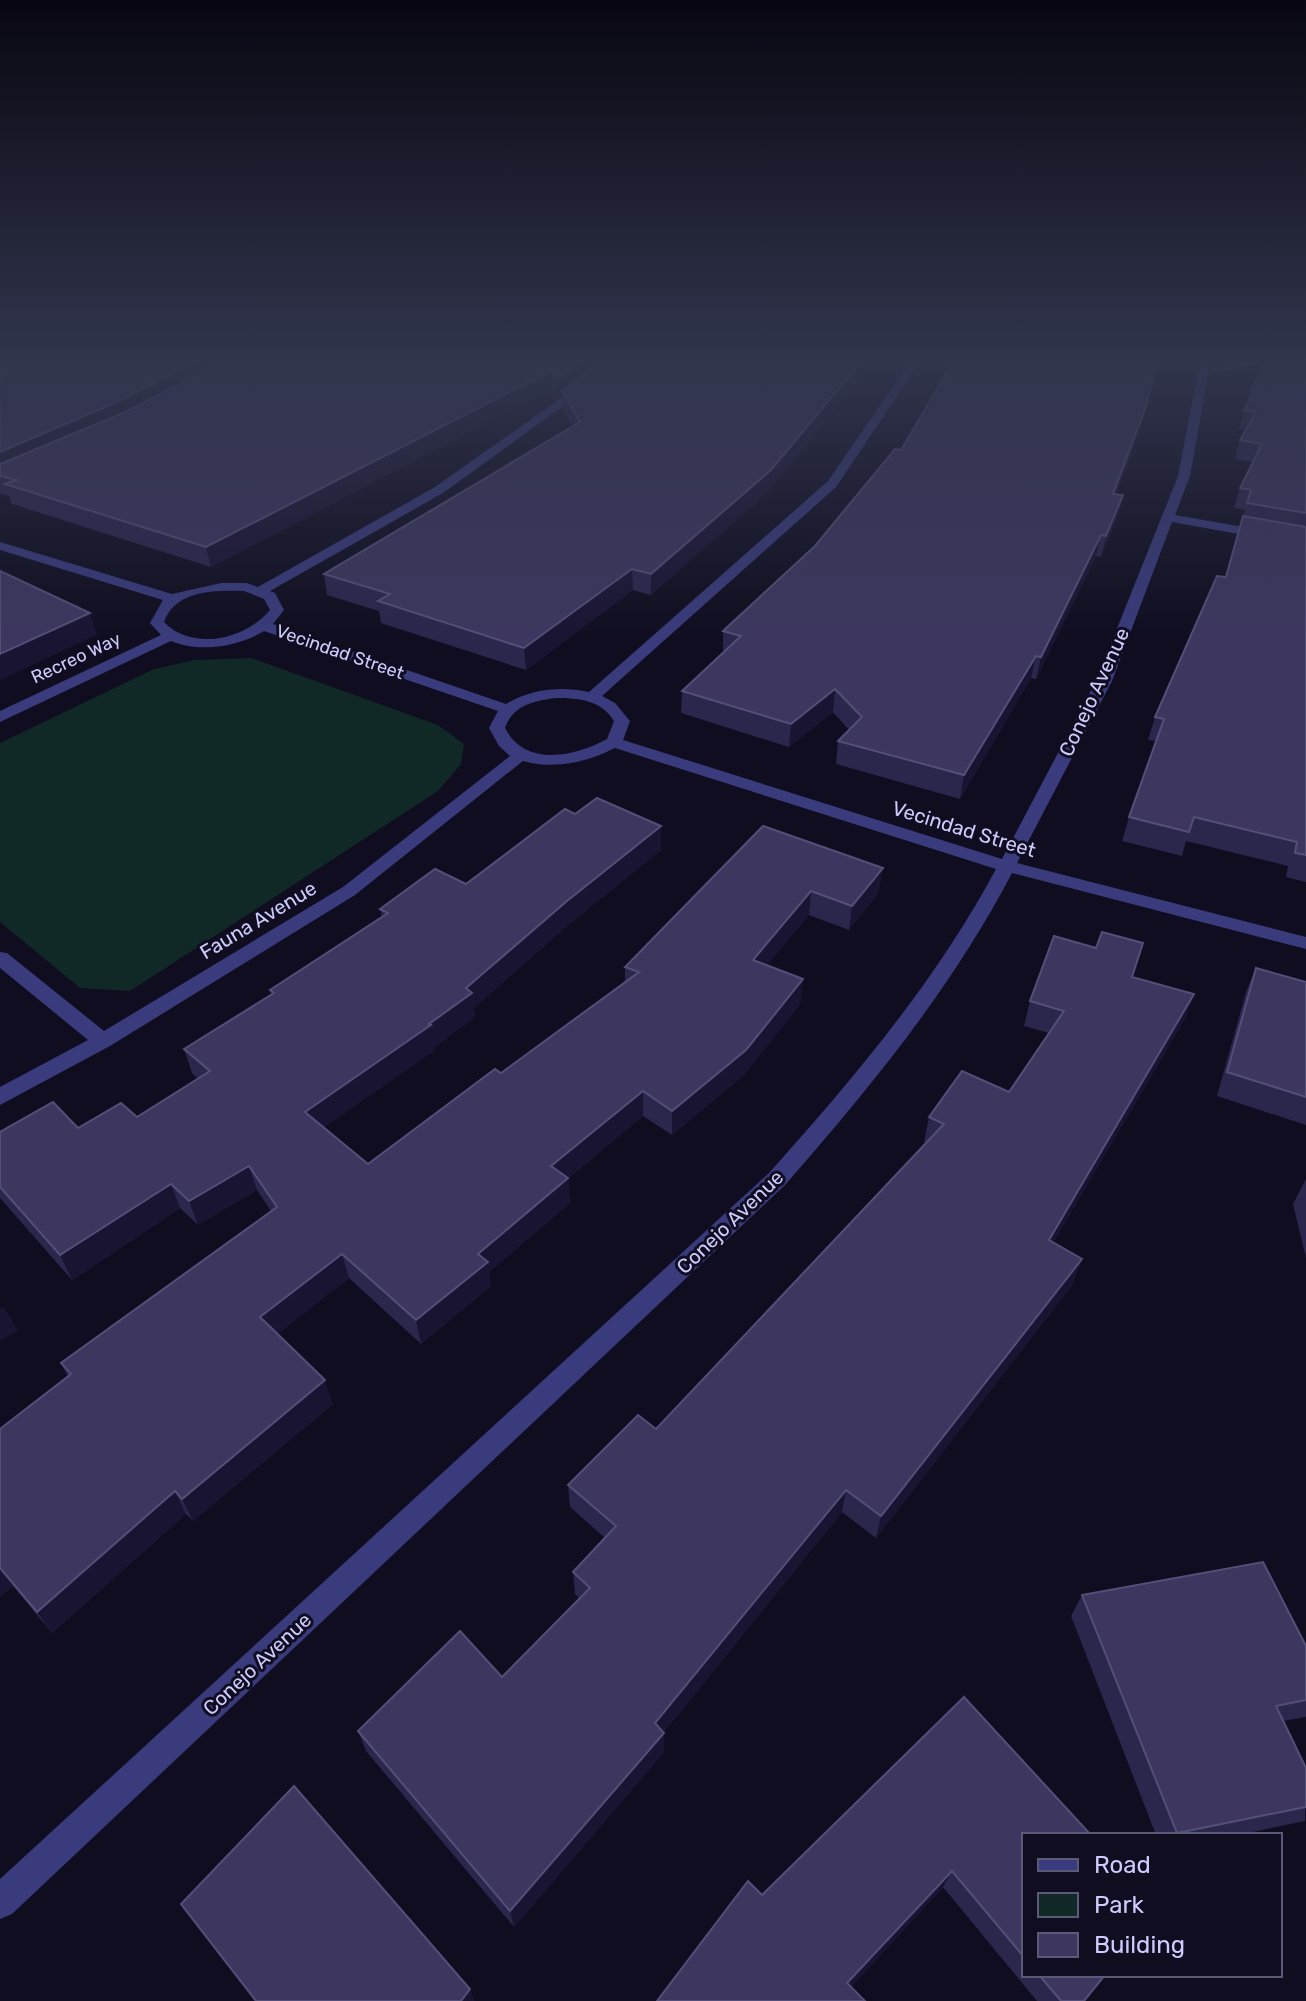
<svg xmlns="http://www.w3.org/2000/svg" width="1306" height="2001" viewBox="0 0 1306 2001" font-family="Rubik,sans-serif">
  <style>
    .green { fill: #102826 }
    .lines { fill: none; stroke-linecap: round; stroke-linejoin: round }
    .minor { fill: #393b7c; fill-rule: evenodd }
    .wall { fill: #2b264c }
    .shaded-wall { fill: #191432 }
    .building { fill: #3d375f; stroke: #544f78; stroke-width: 2 }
    .labels { text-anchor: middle; stroke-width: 6; stroke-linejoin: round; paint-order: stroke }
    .far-street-label { font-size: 18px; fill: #ceccfe; stroke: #0f0d1f }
    .street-label { font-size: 20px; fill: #ceccfe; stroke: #0f0d1f }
  </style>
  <rect width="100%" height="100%" fill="#0f0d1f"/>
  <!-- green -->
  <path class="green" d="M251 658 438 725 464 744 461 764 438 791 130 991 80 988 0 922V743L154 669 195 660Z"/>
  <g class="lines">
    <!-- minor -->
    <path class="minor" d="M612 362H624L443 493 270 591 275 593 284 610 273 624 506 704C531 689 561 686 589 692L828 481 910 362H920L836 487 602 696 615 703 630 721 623 740 1002 859 1096 681 1178 476 1200 362H1210L1209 369 1241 362H1262L1208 375 1190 476 1175 515 1306 538V546L1172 522 1112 681 1017 863 1306 937V949L1012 873C952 988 870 1088 785 1185L12 1914 0 1919V1879L769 1173C854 1078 936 981 996 869L615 748C588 762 554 770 523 761L355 895 110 1046 0 1105V1087L88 1040 0 968V952L7 953 104 1031 343 887 510 756 499 746 489 728 498 711 264 631C238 647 199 653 171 641L0 722V711L161 635 150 623 163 600 0 550V542L172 594 221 583H246L258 587 435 487ZM244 591 264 599 270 610C246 639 193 652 164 622 175 590 215 590 244 591ZM556 698C579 698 601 700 614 721L607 739C574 757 525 767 505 728 513 705 534 701 556 698Z"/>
  </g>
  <!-- wall -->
  <g class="wall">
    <path d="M0 362H864L859 371 857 382 770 490 651 595 633 590 526 670 381 623 379 611 327 595 324 574 573 427 563 410V393L556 398 552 389 211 567 12 504 9 496 0 494Z"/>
    <path d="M1306 362V882L1286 877 1288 866 1186 841 1182 856 1122 841 1129 817 1156 741 1148 740 1155 717 1225 577 1245 510 1234 508 1240 488 1253 462 1235 459 1240 440 1246 430 1239 429 1251 390Z"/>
    <path d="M1143 423 1116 494 1123 495 1118 515 1101 557 1096 556 1036 679 1031 678 960 799 836 764 838 741 849 730 833 712 789 747 681 713 682 691 723 653V631L815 546 901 450Z"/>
    <path d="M575 814 661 826V850L568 925 474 1008 475 1017 435 1047V1050L324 1127 368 1164 501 1073 625 982V967L763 826 879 892 849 930 809 915 767 965 803 979 800 1004 744 1075 672 1135 643 1116 568 1178 570 1203 489 1272 491 1286 421 1344 349 1278 277 1334 333 1404 193 1521 186 1514 52 1633 13 1586 0 1597V1429L68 1377 61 1363 271 1211 257 1190 198 1225 180 1208 72 1280 0 1198V1132L78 1128 137 1117 198 1079 192 1073 184 1049 271 994 270 990 382 917 380 909 466 884Z"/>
    <path d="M1256 968 1306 982V1125L1217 1096 1246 992Z"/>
    <path d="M1132 977 1194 994 1185 1019 1053 1242 1073 1284 876 1538 842 1512 664 1732V1752L514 1927 366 1751 358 1731 502 1677 579 1598 575 1594 573 1572 605 1538 570 1507 568 1485 656 1429 926 1143 924 1142 929 1117 1009 1092 1049 1033 1024 1026 1030 1001Z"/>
    <path d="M1306 1179V1258L1293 1204Z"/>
    <path d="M1082 1595 1306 1646V1717L1283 1721 1306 1768 1305 1821 1238 1835H1156L1071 1616Z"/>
    <path d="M1024 1835V1975H1105L1084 2001H1037L943 1887 851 1987 762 1895Z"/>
  </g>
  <!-- shaded-wall -->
  <g class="shaded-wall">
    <path d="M196 362H235L0 474V452Z"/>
    <path d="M581 362H608L556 398V379Z"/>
    <path d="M854 362H864L859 371 857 382 770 490 651 595V574Z"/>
    <path d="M551 371 552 389 211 567 206 547Z"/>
    <path d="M1147 404 1143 423 1108 514 1113 494Z"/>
    <path d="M1123 495 1118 515 1101 557 1106 536Z"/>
    <path d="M1101 535 1096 556 1036 679 1041 657Z"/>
    <path d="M632 569 633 590 526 670 524 648Z"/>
    <path d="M90 613 97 635 0 680V654Z"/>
    <path d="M1036 656 1031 678 960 799 964 775Z"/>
    <path d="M835 689 833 712 789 747 791 724Z"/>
    <path d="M661 826V850L568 925 474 1008 475 1017 435 1047V1050L311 1136 305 1112 429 1024 466 988 567 901Z"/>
    <path d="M883 868 879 892 849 930 852 906Z"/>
    <path d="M811 891 809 915 751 984 753 960Z"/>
    <path d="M803 979 800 1004 744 1075 672 1135V1111Z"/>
    <path d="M1194 994 1185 1019 1041 1264 1049 1240Z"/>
    <path d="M643 1091V1116L553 1190 551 1166Z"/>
    <path d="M249 1166 257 1190 198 1225 189 1201Z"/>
    <path d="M568 1178 570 1203 489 1272 491 1286 421 1344 416 1320 478 1254Z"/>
    <path d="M171 1184 180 1208 72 1280 60 1255Z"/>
    <path d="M342 1254 349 1278 268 1341 260 1317Z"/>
    <path d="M1082 1259 1073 1284 876 1538 881 1516Z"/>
    <path d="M4 1307 18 1331 0 1341V1309Z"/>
    <path d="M325 1380 333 1404 193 1521 182 1499Z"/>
    <path d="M846 1490 842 1512 655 1743V1723Z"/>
    <path d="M175 1491 186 1514 52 1633 37 1612Z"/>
    <path d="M0 1569 13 1586 0 1597Z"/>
    <path d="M664 1733V1752L514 1927 510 1911Z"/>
    <path d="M952 1871 943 1887 842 1997 847 1983Z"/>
    <path d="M470 1989 475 2001H461Z"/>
  </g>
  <!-- building -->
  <g class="building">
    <path d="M0 362H196L117 402 0 452Z"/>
    <path d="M222 362H581L556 379 551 371 206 547 5 484 16 480 0 476V464L128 411Z"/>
    <path d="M601 362H854L853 363 859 364 771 470 651 574 632 569 524 648 378 601 390 594 324 574 580 422 562 391Z"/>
    <path d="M953 362H1157L1147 404 1113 494 1123 495 1106 536 1101 535 1041 657 1036 656 964 775 838 741 862 717 835 689 791 724 682 691 741 636 723 631 815 546 895 449 901 450Z"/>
    <path d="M1266 362H1306V513L1247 503 1251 490 1240 488 1262 444 1240 440 1256 412 1244 410 1255 390H1251Z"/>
    <path d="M1243 516 1306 527V855L1295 853 1297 842 1194 817 1189 832 1129 817 1164 719 1155 717 1217 576 1226 577Z"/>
    <path d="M0 571 90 613 0 654Z"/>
    <path d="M597 798 661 826 567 901 466 988 472 993 429 1024 431 1025 305 1112 368 1164 495 1069 501 1073 639 972 625 967 763 826 883 868 852 906 811 891 753 960 803 979 746 1050 672 1111 643 1091 551 1166 568 1178 478 1254 488 1262 416 1320 342 1254 260 1317 325 1380 182 1499 175 1491 37 1612 0 1568V1429L71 1374 61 1363 277 1207 249 1166 189 1201 171 1184 60 1255 0 1187V1132L53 1102 78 1128 121 1103 137 1117 210 1071 184 1049 274 993 270 990 388 913 380 909 435 869 466 884 565 809 575 814Z"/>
    <path d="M1102 932 1143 943 1132 977 1194 994 1049 1240 1082 1259 881 1516 846 1490 655 1723 664 1733 510 1911 358 1731 460 1631 502 1677 590 1588 573 1572 616 1526 568 1485 638 1415 656 1429 944 1124 929 1117 962 1071 1009 1092 1064 1011 1030 1001 1054 936 1096 948Z"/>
    <path d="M1256 968 1306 982V1097L1227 1072Z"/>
    <path d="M1263 1562 1306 1646V1700L1276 1706 1306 1768V1807L1177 1833 1082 1595Z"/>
    <path d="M964 1697 1091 1835H1024V1957L952 1871 847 1983 865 2001H657L748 1881 762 1895Z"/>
    <path d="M294 1786 470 1989 461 2001H256L181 1904Z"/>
    <path d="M1039 1975H1105L1084 2001H1061Z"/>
  </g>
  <!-- sky -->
  <linearGradient id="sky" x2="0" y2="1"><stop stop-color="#080711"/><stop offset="0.56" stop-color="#31354d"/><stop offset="1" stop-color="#31354d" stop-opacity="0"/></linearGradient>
  <rect width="1306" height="642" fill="url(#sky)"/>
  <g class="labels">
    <!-- far-street labels -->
    <g class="far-street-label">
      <text transform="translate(340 652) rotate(19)" y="6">Vecindad Street</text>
      <text transform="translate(76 658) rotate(-25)" y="6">Recreo Way</text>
    </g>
    <!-- street labels -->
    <g class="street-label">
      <text transform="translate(1094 692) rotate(-65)" y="7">Conejo Avenue</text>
      <text transform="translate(964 829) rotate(17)" y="7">Vecindad Street</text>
      <text transform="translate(258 920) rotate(-31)" y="7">Fauna Avenue</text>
      <text transform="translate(730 1222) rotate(-44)" y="7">Conejo Avenue</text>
      <text transform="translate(257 1664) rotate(-43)" y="7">Conejo Avenue</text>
    </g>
  </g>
  <!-- legend -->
  <rect x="1022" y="1833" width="260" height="144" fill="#0f0d1f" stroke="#5b5978" stroke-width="2"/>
  <rect x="1038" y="1859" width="40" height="12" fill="#393b7c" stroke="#5b5978" stroke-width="2"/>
  <text x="1094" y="1873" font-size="24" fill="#ceccfe">Road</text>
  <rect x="1038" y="1893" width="40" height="24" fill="#102826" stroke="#5b5978" stroke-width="2"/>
  <text x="1094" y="1913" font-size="24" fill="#ceccfe">Park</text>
  <rect x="1038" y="1933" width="40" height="24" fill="#3d375f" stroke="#5b5978" stroke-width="2"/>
  <text x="1094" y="1953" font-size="24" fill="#ceccfe">Building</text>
</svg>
